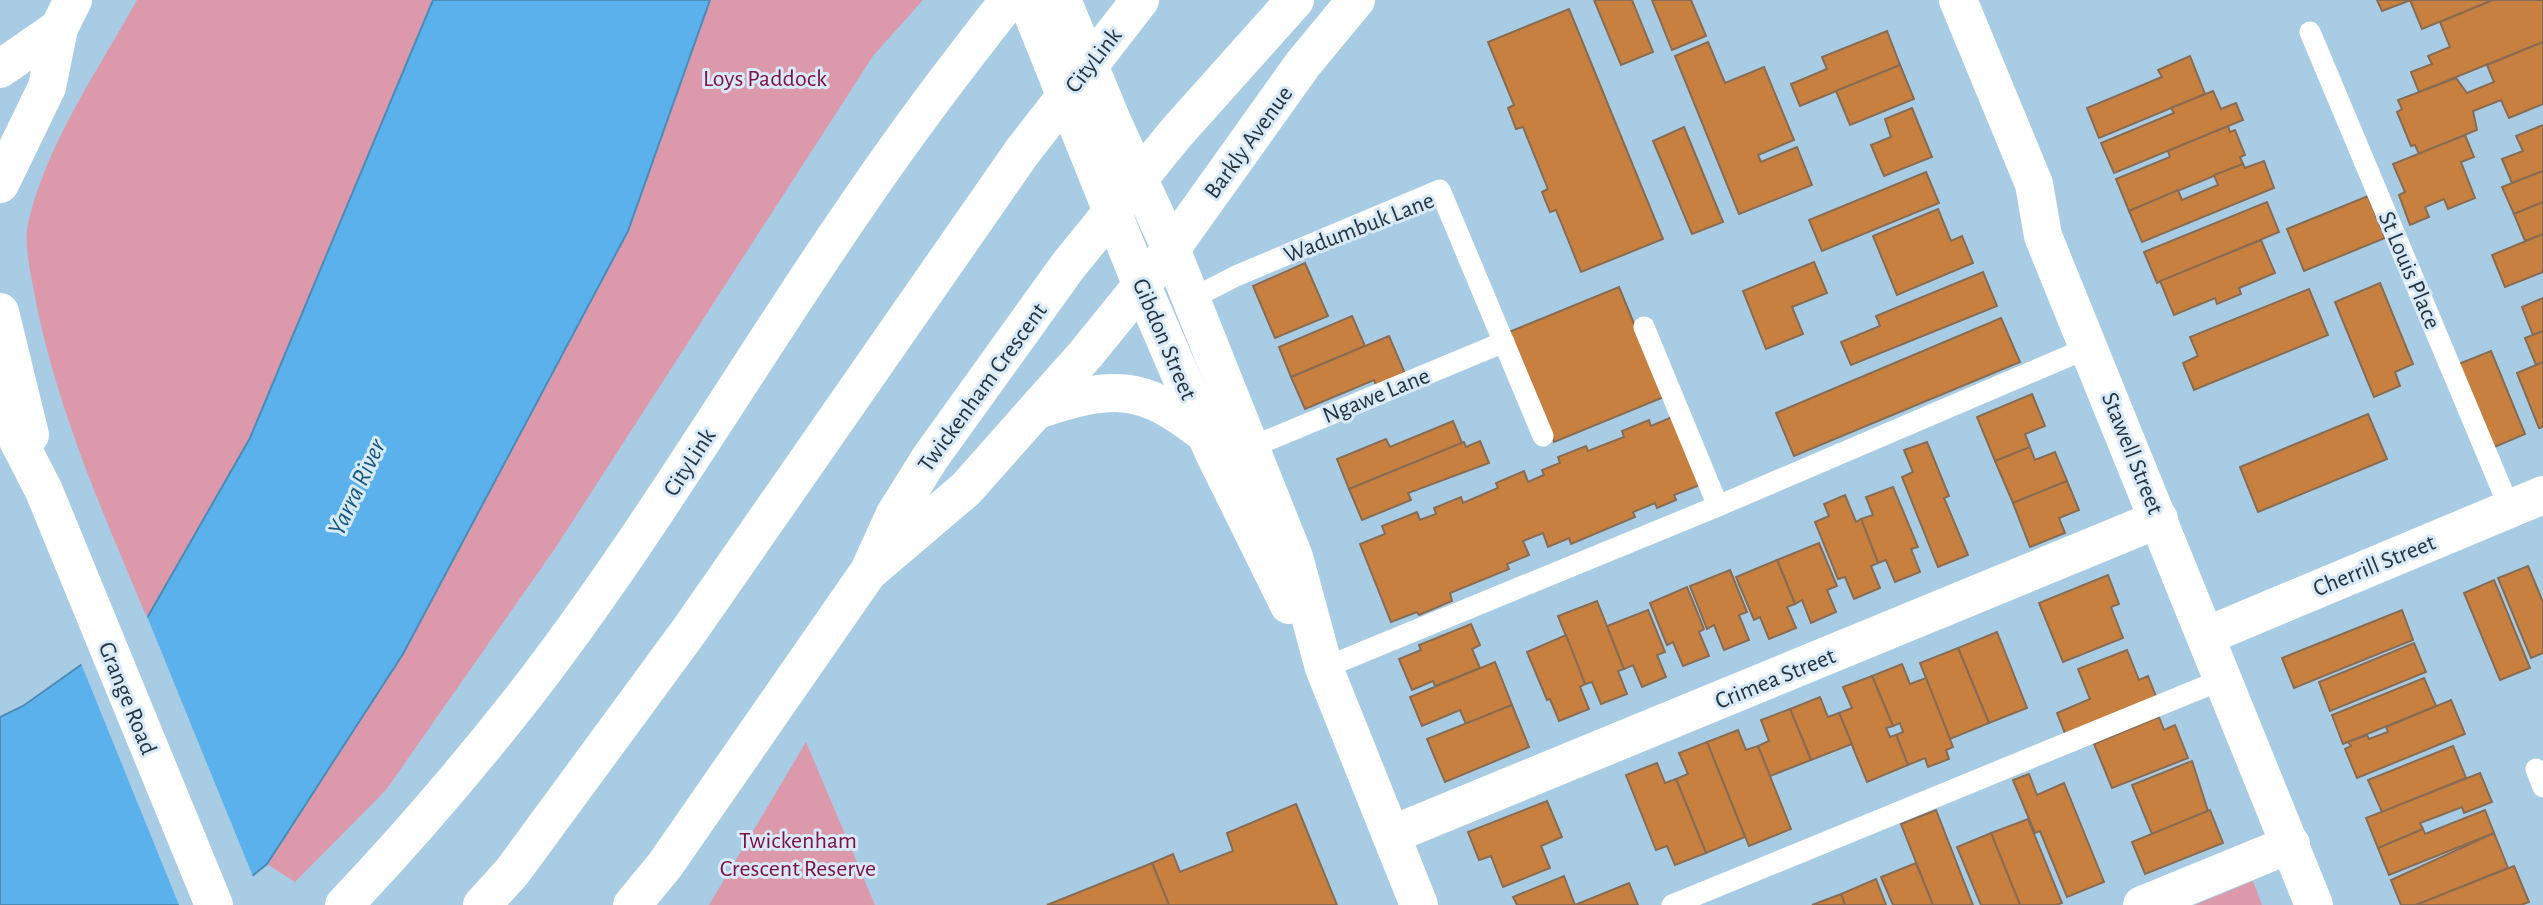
<svg xmlns="http://www.w3.org/2000/svg" width="2543" height="905" viewBox="0 0 2543 905" font-family="'Alegreya Sans',sans-serif">
  <style>
    .green { fill: #dc99ac }
    .water { fill: #5ab1eb; stroke: #4b8cb7; stroke-width: 2 }
    .pier { fill: #a9cce5 }
    .building { fill: #c7803f; stroke: #886b53; stroke-width: 2 }
    .lines { fill: none; stroke-linecap: round; stroke-linejoin: round }
    .service { stroke: #fff; stroke-width: 21 }
    .minor { stroke: #fff; stroke-width: 38 }
    .secondary { stroke: #fff; stroke-width: 38 }
    .primary { stroke: #fff; stroke-width: 38 }
    .motorway { stroke: #fff; stroke-width: 38 }
    .labels { text-anchor: middle; stroke-width: 6; stroke-linejoin: round; paint-order: stroke }
    .street-label { font-size: 24px; fill: #27343e; stroke: #d8eaf7 }
    .park-label { font-size: 24px; fill: #811144; stroke: #d8eaf7 }
    .water-label { font-size: 26px; font-style: italic; fill: #17587f; stroke: #d8eaf7 }
  </style>
  <rect width="100%" height="100%" fill="#a9cce5"/>
  <!-- green -->
  <g class="green">
    <path d="M137 0H433L250 438 147 618C103 513 55 405 34 292 30 270 23 241 29 219 49 140 98 70 137 0Z"/>
    <path d="M710 0H923L873 56 556 547 386 790 295 882 267 864 403 654 628 231Z"/>
    <path d="M806 742 875 905H709Z"/>
    <path d="M2253 881 2262 905H2195Z"/>
  </g>
  <!-- water -->
  <path class="water" d="M433 0H710L628 231 403 654 267 864 216 905H0V717L23 706 147 618 250 438Z"/>
  <!-- pier -->
  <path class="pier" d="M146 614 254 879 221 905H179L80 661Z"/>
  <!-- building -->
  <g class="building">
    <path d="M1594 0H1632L1653 52 1621 65Z"/>
    <path d="M1652 0H1691L1706 36 1672 50Z"/>
    <path d="M2377 0H2411L2382 11Z"/>
    <path d="M2410 0H2493L2422 29Z"/>
    <path d="M2493 0H2543V42L2419 92 2411 72 2432 64 2428 56 2450 47 2440 22Z"/>
    <path d="M1569 9 1663 239 1581 272 1556 210 1550 212 1542 192 1548 189 1523 127 1516 129 1508 108 1514 105 1488 42Z"/>
    <path d="M1887 31 1900 65 1800 106 1791 84 1827 69 1822 57Z"/>
    <path d="M1708 42 1725 83 1764 67 1794 140 1758 155 1761 162 1797 147 1812 185 1739 214 1675 56Z"/>
    <path d="M2543 42V104L2509 118 2501 100 2473 111 2477 130 2419 154 2415 145 2411 146 2397 112 2402 109 2398 100 2456 78 2467 93 2494 82 2487 65Z"/>
    <path d="M2190 56 2205 94 2099 138 2087 108 2162 77 2158 70Z"/>
    <path d="M1900 65 1914 99 1850 125 1836 91Z"/>
    <path d="M2213 91 2221 109 2236 103 2243 120 2114 173 2101 143 2174 113 2171 108Z"/>
    <path d="M1912 108 1932 157 1884 176 1871 145 1891 137 1885 119Z"/>
    <path d="M2543 125V171L2512 183 2502 159 2523 151 2516 136Z"/>
    <path d="M2228 126 2230 132 2235 130 2245 155 2240 157 2243 164 2129 211 2116 179 2170 157 2168 151Z"/>
    <path d="M1684 127 1723 222 1692 234 1653 141Z"/>
    <path d="M2465 135 2474 157 2461 162 2475 198 2448 209 2444 199 2425 207 2429 217 2410 225 2399 195 2405 192 2393 164Z"/>
    <path d="M2264 161 2274 188 2142 242 2129 211 2178 190 2182 200 2218 185 2214 175 2243 164 2245 168Z"/>
    <path d="M2543 171V202L2514 214 2502 187Z"/>
    <path d="M1926 172 1939 203 1822 251 1809 220Z"/>
    <path d="M2368 196 2385 238 2304 271 2287 229Z"/>
    <path d="M2267 202 2279 232 2157 283 2144 252Z"/>
    <path d="M2543 202V234L2525 241 2514 214Z"/>
    <path d="M1938 209 1951 241 1962 236 1973 263 1897 295 1873 236Z"/>
    <path d="M2543 234V272L2505 287 2492 255Z"/>
    <path d="M2261 240 2275 273 2239 288 2241 294 2217 304 2215 298 2174 315 2160 281Z"/>
    <path d="M1814 262 1827 293 1792 307 1803 334 1766 349 1743 291Z"/>
    <path d="M1305 263 1328 316 1275 338 1253 286Z"/>
    <path d="M1983 272 1997 306 1851 365 1841 342 1880 326 1876 316Z"/>
    <path d="M2380 283 2413 364 2395 372 2400 386 2374 397 2335 302Z"/>
    <path d="M1619 287 1664 397 1554 442 1509 332Z"/>
    <path d="M2309 289 2328 335 2194 390 2183 363 2198 356 2190 337Z"/>
    <path d="M2543 298V331L2533 335 2522 307Z"/>
    <path d="M1352 316 1365 346 1291 377 1279 347Z"/>
    <path d="M2001 318 2020 362 1794 456 1776 413Z"/>
    <path d="M2543 331V362L2536 365 2525 338Z"/>
    <path d="M1389 336 1406 376 1377 388 1374 380 1305 409 1291 377Z"/>
    <path d="M2491 351 2525 434 2490 449 2456 365Z"/>
    <path d="M2543 362V427L2539 428 2517 373Z"/>
    <path d="M2032 394 2045 426 2025 434 2030 447 1995 461 1977 417Z"/>
    <path d="M2368 414 2387 459 2258 512 2240 467Z"/>
    <path d="M1672 417 1700 485 1674 495 1676 500 1657 508 1655 503 1633 512 1635 517 1571 544 1569 538 1548 547 1543 533 1523 541 1529 555 1507 564 1509 569 1450 593 1452 601 1419 615 1417 612 1391 622 1360 544 1385 534 1382 526 1417 512 1420 520 1436 514 1434 508 1461 497 1463 503 1498 488 1496 483 1524 471 1528 482 1544 475 1542 470 1560 463 1558 457 1586 446 1588 451 1624 437 1622 431 1649 420 1651 426Z"/>
    <path d="M1453 421 1462 443 1349 489 1337 459 1386 439 1390 447Z"/>
    <path d="M1480 441 1489 463 1408 493 1411 500 1362 520 1349 489 1464 442 1466 447Z"/>
    <path d="M1927 442 1949 496 1944 498 1968 555 1938 567 1902 477 1913 472 1904 450Z"/>
    <path d="M2030 447 2035 460 2055 452 2067 481 2013 503 1995 461Z"/>
    <path d="M2067 481 2079 510 2059 518 2065 533 2030 547 2013 503Z"/>
    <path d="M1893 487 1918 547 1911 549 1920 572 1895 582 1886 560 1878 563 1861 519 1873 515 1866 497Z"/>
    <path d="M1845 495 1856 522 1861 519 1878 563 1871 566 1880 588 1854 599 1845 577 1838 579 1815 522 1829 516 1824 504Z"/>
    <path d="M1819 543 1837 586 1827 590 1836 612 1811 623 1802 600 1795 604 1777 560Z"/>
    <path d="M1777 560 1795 604 1787 607 1796 628 1769 639 1760 617 1754 620 1736 577Z"/>
    <path d="M2528 566 2543 602V653L2531 658 2498 578Z"/>
    <path d="M1730 570 1747 612 1739 615 1749 640 1724 650 1714 625 1707 629 1690 586Z"/>
    <path d="M2108 575 2119 604 2111 607 2123 638 2063 662 2039 603Z"/>
    <path d="M2494 580 2530 668 2500 680 2464 593Z"/>
    <path d="M1687 587 1704 629 1699 632 1709 656 1683 666 1673 642 1667 645 1650 603Z"/>
    <path d="M1597 601 1624 669 1618 671 1627 694 1601 704 1592 682 1585 684 1558 616Z"/>
    <path d="M1648 610 1665 652 1657 655 1666 677 1642 687 1633 665 1624 669 1607 626Z"/>
    <path d="M2402 610 2413 640 2294 688 2282 658Z"/>
    <path d="M1471 624 1480 645 1472 649 1480 668 1435 686 1433 681 1412 690 1399 659 1421 650 1419 645Z"/>
    <path d="M1997 632 2027 708 1989 723 1958 648Z"/>
    <path d="M1566 635 1585 684 1580 687 1589 709 1559 721 1550 699 1547 700 1527 652Z"/>
    <path d="M2414 643 2426 672 2330 711 2319 682Z"/>
    <path d="M1958 648 1989 723 1950 739 1920 663Z"/>
    <path d="M2127 650 2139 680 2148 676 2159 704 2068 741 2057 713 2090 699 2078 669Z"/>
    <path d="M1495 662 1512 705 1466 724 1460 710 1422 726 1410 697Z"/>
    <path d="M1902 664 1910 684 1926 678 1953 747 1946 750 1949 759 1928 767 1925 758 1908 765 1896 735 1903 732 1900 723 1893 726 1872 676Z"/>
    <path d="M1872 676 1893 726 1886 728 1890 737 1896 735 1908 765 1867 782 1839 713 1852 708 1843 687Z"/>
    <path d="M2424 678 2436 706 2343 744 2332 715Z"/>
    <path d="M1820 697 1828 717 1839 713 1852 744 1811 760 1790 709Z"/>
    <path d="M2451 700 2465 734 2357 778 2345 749 2351 746 2348 742 2367 735 2369 739 2388 732 2386 727Z"/>
    <path d="M1512 705 1529 747 1445 782 1427 739Z"/>
    <path d="M1790 709 1811 760 1770 776 1758 746 1769 741 1761 720Z"/>
    <path d="M2159 717 2164 730 2175 725 2188 758 2112 788 2094 744Z"/>
    <path d="M1738 730 1746 750 1758 746 1791 829 1749 846 1707 742Z"/>
    <path d="M1707 742 1745 837 1706 853 1676 779 1688 774 1679 753Z"/>
    <path d="M2453 746 2466 778 2382 812 2368 780Z"/>
    <path d="M2192 761 2208 811 2152 834 2132 785Z"/>
    <path d="M1657 763 1665 783 1676 779 1706 853 1675 865 1667 846 1656 850 1626 775Z"/>
    <path d="M2480 773 2492 802 2464 813 2462 807 2420 823 2423 829 2378 848 2366 818Z"/>
    <path d="M2029 774 2037 795 2064 783 2104 882 2067 897 2040 831 2035 833 2013 780Z"/>
    <path d="M1547 801 1562 837 1541 846 1550 868 1503 887 1491 856 1479 860 1468 832Z"/>
    <path d="M1296 804 1337 905H1169L1152 863 1173 854 1180 872 1233 851 1227 833Z"/>
    <path d="M1936 810 1973 905H1933L1901 824Z"/>
    <path d="M2210 810 2223 843 2145 874 2132 842Z"/>
    <path d="M2485 810 2494 833 2389 875 2378 848 2423 829 2425 834Z"/>
    <path d="M2028 819 2062 903 2056 905H2020L1991 833Z"/>
    <path d="M1991 833 2020 905H1981L1957 847Z"/>
    <path d="M2494 833 2508 868 2416 905H2401L2391 880Z"/>
    <path d="M1152 863 1169 905H1047Z"/>
    <path d="M1916 863 1933 905H1893L1881 877Z"/>
    <path d="M2514 866 2529 902 2521 905H2416Z"/>
    <path d="M1564 876 1575 905 1629 883 1638 905H1517L1513 897Z"/>
    <path d="M1876 879 1886 905H1845L1841 894Z"/>
    <path d="M1841 894 1845 905H1812Z"/>
  </g>
  <g class="lines">
    <!-- service -->
    <g class="service">
      <path d="M2310 32 2510 509"/>
      <path d="M1193 298 1236 276 1440 190 1543 436"/>
      <path d="M1644 327 1718 506"/>
      <path d="M1249 448 1504 342"/>
      <path d="M1324 668 1718 506 2090 347"/>
      <path d="M2536 769 2543 787"/>
      <path d="M1672 905 2221 680"/>
    </g>
    <!-- minor -->
    <g class="minor">
      <path d="M1958 0 2034 184 2043 236 2314 905"/>
      <path d="M1171 249 1294 557 1324 668 1419 905"/>
      <path d="M1142 286 1213 451 1289 605"/>
      <path d="M1037 410C1112 385 1141 383 1205 434"/>
      <path d="M2206 636 2543 495"/>
      <path d="M1391 835 2159 519"/>
      <path d="M2142 905 2291 844"/>
    </g>
    <!-- secondary -->
    <g class="secondary">
      <path d="M1027 0 1142 286"/>
      <path d="M1062 0 1113 123 1171 249"/>
      <path d="M872 569 966 489 1085 355 1171 249 1303 64 1356 0"/>
      <path d="M632 905 665 865 869 571 895 514 930 458 1068 266 1176 133 1295 0"/>
    </g>
    <!-- primary -->
    <g class="primary">
      <path d="M0 69 59 28"/>
      <path d="M0 184 47 87 59 28 73 0"/>
      <path d="M0 312 30 435"/>
      <path d="M0 405 44 491 214 905"/>
    </g>
    <!-- motorway -->
    <g class="motorway">
      <path d="M344 905C406 840 465 771 521 700 659 523 769 326 900 144 935 95 972 47 1009 0"/>
      <path d="M482 905 512 872 689 631 1022 152 1140 0"/>
    </g>
  </g>
  <g class="labels">
    <!-- street labels -->
    <g class="street-label">
      <text transform="translate(1093 60) rotate(-52)" y="8">CityLink</text>
      <text transform="translate(1248 142) rotate(-54)" y="8">Barkly Avenue</text>
      <text transform="translate(1359 227) rotate(-21)" y="8">Wadumbuk Lane</text>
      <text transform="translate(2410 270) rotate(67)" y="8">St Louis Place</text>
      <text transform="translate(1165 339) rotate(67)" y="8">Gibdon Street</text>
      <text transform="translate(982 387) rotate(-54)" y="8">Twickenham Crescent</text>
      <text transform="translate(1376 395) rotate(-22)" y="8">Ngawe Lane</text>
      <text transform="translate(2133 453) rotate(68)" y="8">Stawell Street</text>
      <text transform="translate(689 462) rotate(-57)" y="8">CityLink</text>
      <text transform="translate(2374 565) rotate(-22)" y="8">Cherrill Street</text>
      <text transform="translate(1775 678) rotate(-22)" y="8">Crimea Street</text>
      <text transform="translate(128 698) rotate(68)" y="8">Grange Road</text>
    </g>
    <!-- park labels -->
    <g class="park-label">
      <text x="765" y="86">Loys Paddock</text>
      <text x="798" y="848">Twickenham<tspan x="798" dy="28">Crescent Reserve</tspan></text>
    </g>
    <!-- water labels -->
    <g class="water-label">
      <text transform="translate(356 487) rotate(-65)" y="9">Yarra River</text>
    </g>
  </g>
</svg>
